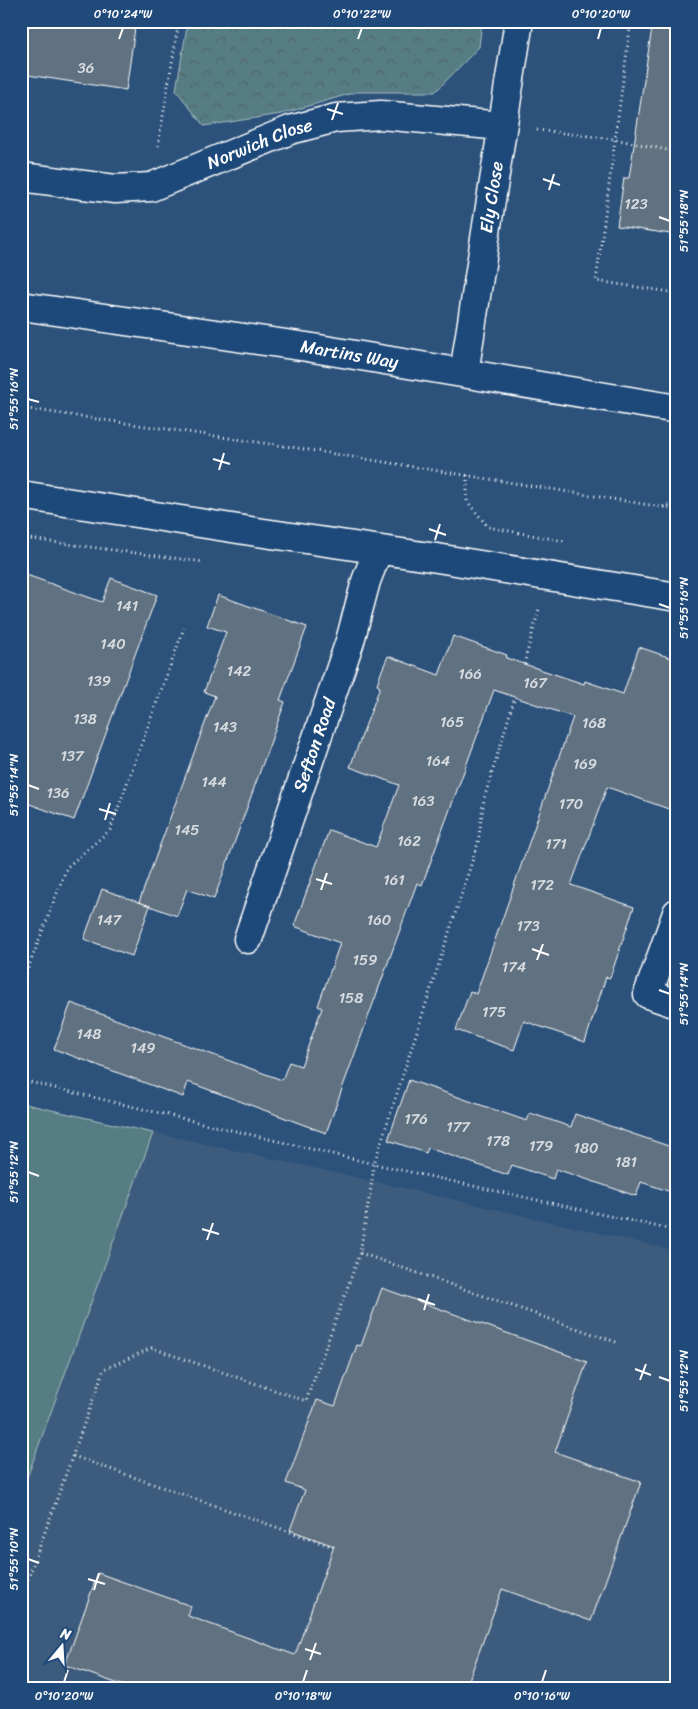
<svg xmlns="http://www.w3.org/2000/svg" width="698" height="1709" viewBox="0 0 698 1709" font-family="Sriracha,sans-serif">
  <style>
    .built { fill: #3c5c7d }
    .green { fill: #567d84; stroke: #aabec2 }
    .forest { fill: url(#forest-crowns); stroke: #aabec2 }
    .building { fill: #617281; stroke: #fff }
    .lines { fill: none; stroke-linecap: round; stroke-linejoin: round }
    .minor-casing { stroke: #fff; stroke-width: 31 }
    .path { stroke: #fff; stroke-width: 3; stroke-dasharray: 1 4; stroke-linecap: butt }
    .minor { stroke: #1f4a7a; stroke-width: 28 }
    .ticks { fill: none; stroke: #fff; stroke-width: 2 }
    .labels { text-anchor: middle; stroke-width: 4; stroke-linejoin: round; paint-order: stroke }
    .number-label { font-size: 15px; fill: #d8dce0 }
    .street-label { font-size: 18px; fill: #fff; stroke: #1f4a7a }
    .neatline { fill: none; stroke: #fff; stroke-width: 2 }
    .ticks-label { font-size: 12px; text-anchor: middle; fill: #fff }
  </style>
  <defs>
    <pattern id="forest-crowns" width="20" height="18" patternUnits="userSpaceOnUse" patternTransform="scale(1.25)"><rect width="20" height="18" fill="#567d84"/><path d="M2 6a3 3 0 1 1 6 0M12 15a3 3 0 1 1 6 0" fill="none" stroke="#516468"/></pattern>
  </defs>
  <rect width="100%" height="100%" fill="#2c527b"/>
  <filter id="ink" filterUnits="userSpaceOnUse"><feTurbulence type="fractalNoise" baseFrequency=".02" numOctaves="2"/><feDisplacementMap in="SourceGraphic" scale="10" xChannelSelector="R" yChannelSelector="G"/><feConvolveMatrix kernelMatrix="1 2 1 2 8 2 1 2 1" color-interpolation-filters="sRGB"/></filter>
  <g filter="url(#ink)">
    <!-- built -->
    <path class="built" d="M21 1103 372 1181 677 1251V1670L673 1688H21Z"/>
    <!-- green -->
    <path class="green" d="M21 1103 153 1133 21 1494Z"/>
    <!-- forest -->
    <path class="forest" d="M188 21H482L479 47 435 92H356L281 114 204 126 176 90Z"/>
    <!-- building -->
    <g class="building">
      <path d="M21 21H136L126 90 21 74Z"/>
      <path d="M653 21H677V235L617 226 624 178H629Z"/>
      <path d="M21 573 102 602 111 578 157 595 74 820 21 801Z"/>
      <path d="M218 595 307 627 280 700 285 702 214 899 187 889 177 916 139 902 215 696 204 692 226 632 207 626Z"/>
      <path d="M453 636 507 655 506 658 584 684 585 681 623 694 639 647 677 660V812L607 787 571 885 634 907 610 978 606 977 585 1042 524 1021 514 1050 456 1030 470 991 476 994 573 717 494 690 422 885 417 883 326 1133 188 1082 183 1097 54 1049 71 1003 282 1080 289 1062 301 1066 322 1008 318 1006 340 943 294 926 329 830 376 847 399 785 350 767 380 687 377 685 382 670 388 656 439 675Z"/>
      <path d="M102 889 150 906 132 956 84 939Z"/>
      <path d="M409 1080 527 1121 530 1113 571 1127 575 1114 677 1149V1194L641 1182 636 1196 556 1169 553 1179 512 1165 508 1175 428 1148 426 1153 388 1140Z"/>
      <path d="M382 1288 587 1362 555 1452 641 1482 591 1621 502 1589 466 1688H130L65 1665 98 1573 191 1606 188 1616 295 1655 334 1546 290 1530 305 1490 286 1483 317 1400 335 1406 357 1345 361 1346Z"/>
    </g>
    <g class="lines">
      <!-- minor casing -->
      <g class="minor-casing">
        <g id="minor">
          <path id="s1" d="M21 177 115 189 151 187 290 130 336 118 381 115 502 126"/>
          <path id="s2" d="M21 306 307 347 677 409"/>
          <path id="s3" d="M464 373 519 21"/>
          <path d="M21 495 257 532 437 558 677 597"/>
          <path d="M677 913 648 994 677 1004"/>
          <path id="s4" d="M248 939 350 641 366 581 378 550"/>
        </g>
      </g>
      <!-- path -->
      <g class="path">
        <path d="M631 21 596 281 677 293"/>
        <path d="M537 130 614 139 677 152"/>
        <path d="M158 146 179 21"/>
        <path d="M21 408 291 447 662 507 677 508"/>
        <path d="M467 475V501L488 527 564 541"/>
        <path d="M663 507 677 501"/>
        <path d="M21 538 204 562"/>
        <path d="M524 664 539 609"/>
        <path d="M21 987 67 867 110 830 184 628"/>
        <path d="M21 1080 374 1164 677 1231"/>
        <path d="M360 1253 616 1342"/>
        <path d="M73 1456 333 1547"/>
        <path d="M21 1598 104 1369 152 1348 306 1401 360 1253 372 1181 374 1164 478 843 484 799 515 697"/>
        <path d="M539 1688 540 1686"/>
      </g>
      <!-- minor -->
      <use href="#minor" class="minor"/>
    </g>
  </g>
  <!-- ticks -->
  <path class="ticks" d="M119 39 123 28M358 39 362 28M598 39 601 28M327 109 343 114M332 120 338 103M543 179 560 185M549 190 554 174M659 217 670 221M28 399 39 402M213 459 230 464M219 470 224 453M429 529 446 535M435 540 440 524M659 604 670 608M28 785 39 789M99 809 116 814M105 820 110 803M316 879 332 884M321 890 327 873M532 949 549 955M537 960 543 944M659 990 670 994M28 1172 39 1176M202 1229 219 1234M207 1240 213 1223M418 1299 435 1305M424 1310 429 1294M635 1369 651 1375M659 1377 670 1381M640 1380 646 1364M28 1559 39 1563M88 1579 105 1584M94 1590 99 1573M305 1649 321 1654M310 1660 316 1643M64 1682 68 1670M303 1682 307 1670M542 1682 546 1670"/>
  <g class="labels">
    <!-- number labels -->
    <g class="number-label">
      <text x="86" y="73">36</text>
      <text x="636" y="209">123</text>
      <text x="127" y="611">141</text>
      <text x="113" y="649">140</text>
      <text x="239" y="676">142</text>
      <text x="470" y="679">166</text>
      <text x="99" y="686">139</text>
      <text x="535" y="688">167</text>
      <text x="85" y="724">138</text>
      <text x="452" y="727">165</text>
      <text x="594" y="728">168</text>
      <text x="225" y="732">143</text>
      <text x="72" y="761">137</text>
      <text x="438" y="766">164</text>
      <text x="585" y="769">169</text>
      <text x="214" y="787">144</text>
      <text x="58" y="798">136</text>
      <text x="423" y="806">163</text>
      <text x="571" y="809">170</text>
      <text x="187" y="835">145</text>
      <text x="409" y="846">162</text>
      <text x="556" y="849">171</text>
      <text x="394" y="885">161</text>
      <text x="542" y="890">172</text>
      <text x="109" y="925">147</text>
      <text x="379" y="925">160</text>
      <text x="528" y="931">173</text>
      <text x="365" y="965">159</text>
      <text x="514" y="972">174</text>
      <text x="351" y="1003">158</text>
      <text x="494" y="1017">175</text>
      <text x="89" y="1039">148</text>
      <text x="143" y="1053">149</text>
      <text x="416" y="1124">176</text>
      <text x="458" y="1132">177</text>
      <text x="498" y="1146">178</text>
      <text x="541" y="1151">179</text>
      <text x="586" y="1153">180</text>
      <text x="626" y="1167">181</text>
    </g>
    <!-- street labels -->
    <g class="street-label">
      <text dy="6" stroke="none"><textPath href="#s1" startOffset="248">Norwich Close</textPath></text>
      <text dy="6" stroke="none"><textPath href="#s3" startOffset="178">Ely Close</textPath></text>
      <text dy="6" stroke="none"><textPath href="#s2" startOffset="332">Martins Way</textPath></text>
      <text dy="6" stroke="none"><textPath href="#s4" startOffset="205">Sefton Road</textPath></text>
    </g>
  </g>
  <!-- margin -->
  <rect width="698" height="1709" fill="none" stroke="#1f4a7a" stroke-width="55"/>
  <!-- north arrow -->
  <g transform="translate(62 1646) rotate(18)" stroke="#1f4a7a" stroke-width="4" paint-order="stroke">
  <path d="M0-4L9 19L0 12L-9 19Z" fill="#ffffff"/>
  <text y="-8" font-size="14" font-weight="bold" text-anchor="middle" fill="#ffffff">N</text>
  </g>
  <rect x="28" y="28" width="642" height="1654" class="neatline"/>
  <g class="ticks-label">
    <text x="123" y="18">0°10'24"W</text>
    <text x="362" y="18">0°10'22"W</text>
    <text x="601" y="18">0°10'20"W</text>
    <text transform="translate(684 221) rotate(-90)" y="4">51°55'18"N</text>
    <text transform="translate(14 399) rotate(-90)" y="4">51°55'16"N</text>
    <text transform="translate(684 608) rotate(-90)" y="4">51°55'16"N</text>
    <text transform="translate(14 785) rotate(-90)" y="4">51°55'14"N</text>
    <text transform="translate(684 994) rotate(-90)" y="4">51°55'14"N</text>
    <text transform="translate(14 1172) rotate(-90)" y="4">51°55'12"N</text>
    <text transform="translate(684 1381) rotate(-90)" y="4">51°55'12"N</text>
    <text transform="translate(14 1559) rotate(-90)" y="4">51°55'10"N</text>
    <text x="64" y="1700">0°10'20"W</text>
    <text x="303" y="1700">0°10'18"W</text>
    <text x="542" y="1700">0°10'16"W</text>
  </g>
</svg>
